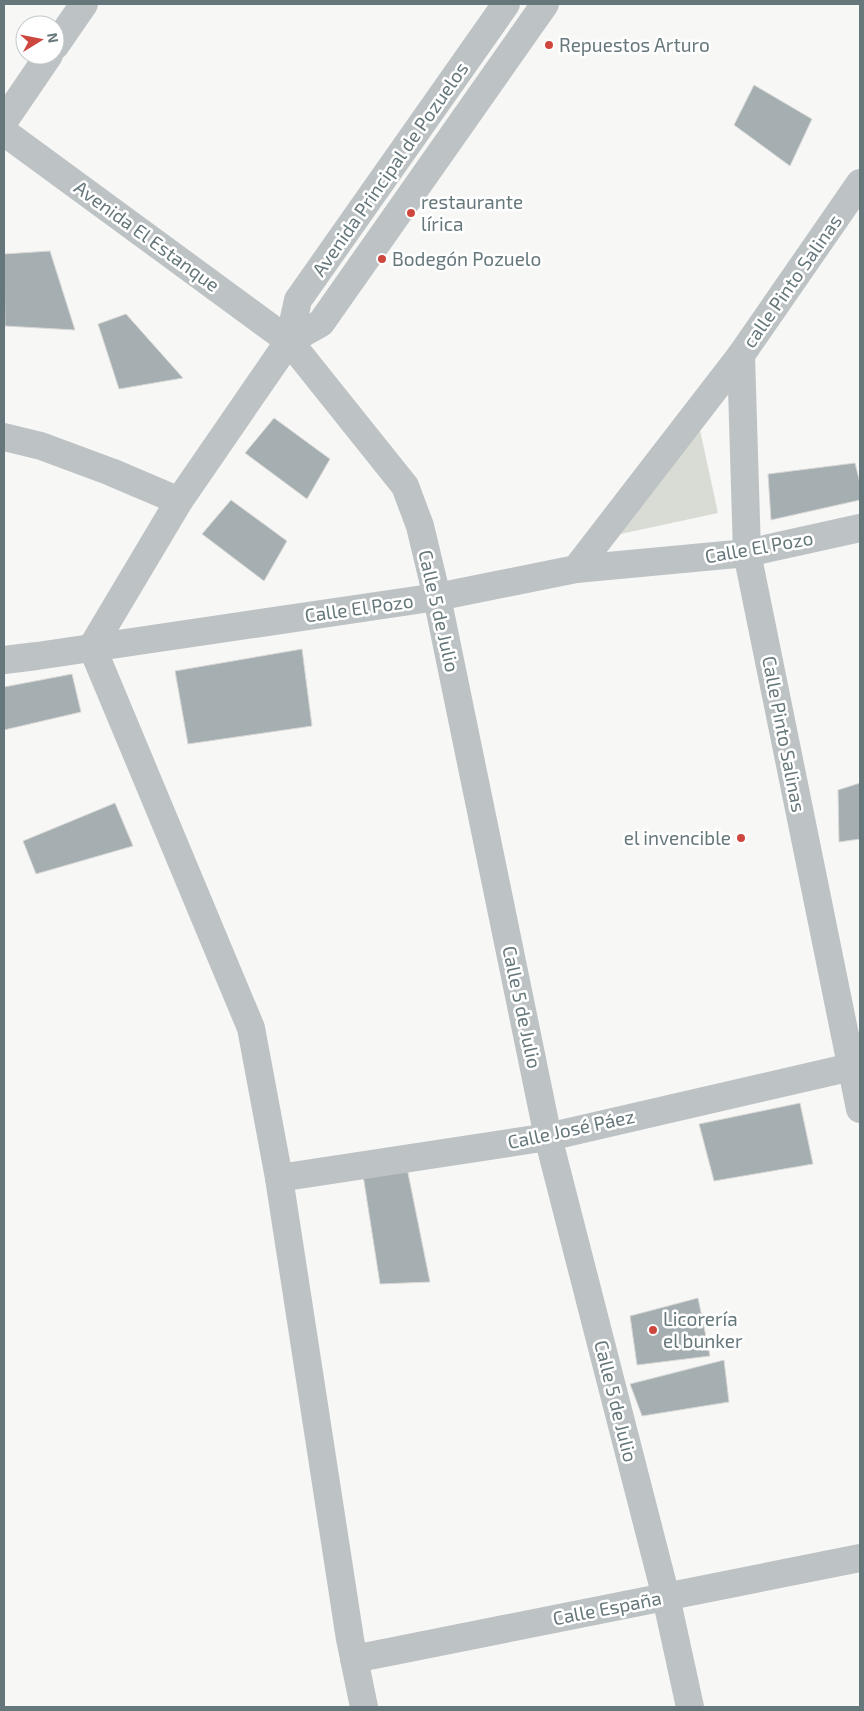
<svg xmlns="http://www.w3.org/2000/svg" width="864" height="1711" viewBox="0 0 864 1711" font-family="'Exo 2',sans-serif">
  <style>
    .green { fill: #d8dcd5 }
    .building { fill: #a5aeb1; stroke: #d9d9d7 }
    .lines { fill: none; stroke-linecap: round; stroke-linejoin: round }
    .street { stroke: #bdc2c4; stroke-width: 28 }
    .poi-dot { fill: #ce473e; stroke: #fff; stroke-width: 2 }
    .labels { text-anchor: middle; stroke-width: 5; stroke-linejoin: round; paint-order: stroke }
    .poi-label { font-size: 19px; fill: #66777c; stroke: #fff; text-anchor: start }
    .street-label { font-size: 19px; fill: #66777c; stroke: #fff }
  </style>
  <rect width="100%" height="100%" fill="#f7f7f5"/>
  <!-- green -->
  <path class="green" d="M693 398 718 513 602 538Z"/>
  <!-- building -->
  <g class="building">
    <path d="M754 85 812 119 790 166 734 125Z"/>
    <path d="M50 251 75 330 5 326 4 254Z"/>
    <path d="M126 314 183 378 119 389 98 324Z"/>
    <path d="M274 418 330 459 307 499 245 453Z"/>
    <path d="M855 463 860 483V500L771 520 768 474Z"/>
    <path d="M231 500 287 541 264 581 202 534Z"/>
    <path d="M302 649 312 726 188 744 175 671Z"/>
    <path d="M72 674 81 712 4 730V687Z"/>
    <path d="M860 783V839L839 842 838 790Z"/>
    <path d="M115 803 133 846 36 874 23 841Z"/>
    <path d="M800 1103 813 1164 714 1181 699 1124Z"/>
    <path d="M406 1163 430 1282 380 1284 363 1175Z"/>
    <path d="M698 1298 710 1356 637 1365 630 1316Z"/>
    <path d="M724 1360 729 1402 642 1416 630 1384Z"/>
  </g>
  <g class="lines">
    <!-- street -->
    <g class="street">
      <path d="M55 46 84 4"/>
      <path d="M4 121 49 55"/>
      <path d="M4 132 289 341 405 486 420 526 437 597 548 1137 666 1597 690 1707"/>
      <path d="M289 341 321 323 545 4"/>
      <path d="M741 355 747 553 860 1109"/>
      <path d="M4 437 41 446 111 472 179 501"/>
      <path d="M576 569 741 355 860 183"/>
      <path d="M4 660 37 656 437 597 576 569 747 553 860 528"/>
      <path d="M279 1178 548 1137 860 1065"/>
      <path d="M354 1659 860 1558"/>
      <path d="M364 1707 350 1639 279 1178 251 1028 92 647 179 501 289 341 298 300 506 4"/>
    </g>
  </g>
  <!-- markers -->
  <g class="poi-dot">
    <circle cx="549" cy="45" r="5"/>
    <circle cx="411" cy="213" r="5"/>
    <circle cx="382" cy="259" r="5"/>
    <circle cx="741" cy="838" r="5"/>
    <circle cx="653" cy="1330" r="5"/>
  </g>
  <g class="labels">
    <!-- poi labels -->
    <g class="poi-label">
      <text x="559" y="52">Repuestos Arturo</text>
      <text x="421" y="209">restaurante<tspan x="421" dy="22">lírica</tspan></text>
      <text x="392" y="266">Bodegón Pozuelo</text>
      <text x="731" y="845" text-anchor="end">el invencible</text>
      <text x="663" y="1326">Licorería<tspan x="663" dy="22">el bunker</tspan></text>
    </g>
    <!-- street labels -->
    <g class="street-label">
      <text transform="translate(390 169) rotate(-55)" y="7">Avenida Principal de Pozuelos</text>
      <text transform="translate(147 236) rotate(36)" y="7">Avenida El Estanque</text>
      <text transform="translate(792 281) rotate(-55)" y="7">calle Pinto Salinas</text>
      <text transform="translate(759 547) rotate(-10)" y="7">Calle El Pozo</text>
      <text transform="translate(359 608) rotate(-8)" y="7">Calle El Pozo</text>
      <text transform="translate(439 611) rotate(77)" y="7">Calle 5 de Julio</text>
      <text transform="translate(784 734) rotate(79)" y="7">Calle Pinto Salinas</text>
      <text transform="translate(522 1007) rotate(78)" y="7">Calle 5 de Julio</text>
      <text transform="translate(571 1129) rotate(-12)" y="7">Calle José Páez</text>
      <text transform="translate(616 1401) rotate(76)" y="7">Calle 5 de Julio</text>
      <text transform="translate(607 1608) rotate(-11)" y="7">Calle España</text>
    </g>
  </g>
  <!-- border -->
  <rect width="864" height="1711" fill="none" stroke="#66777c" stroke-width="10"/>
  <!-- north arrow -->
  <g transform="translate(40 40) rotate(80)"><circle r="24" fill="#ffffff" stroke="#c2c9cb"/>
  <path d="M0-4L9 19L0 12L-9 19Z" fill="#ce473e"/>
  <text y="-8" font-size="14" font-weight="bold" text-anchor="middle" fill="#66777c">N</text>
  </g>
</svg>
